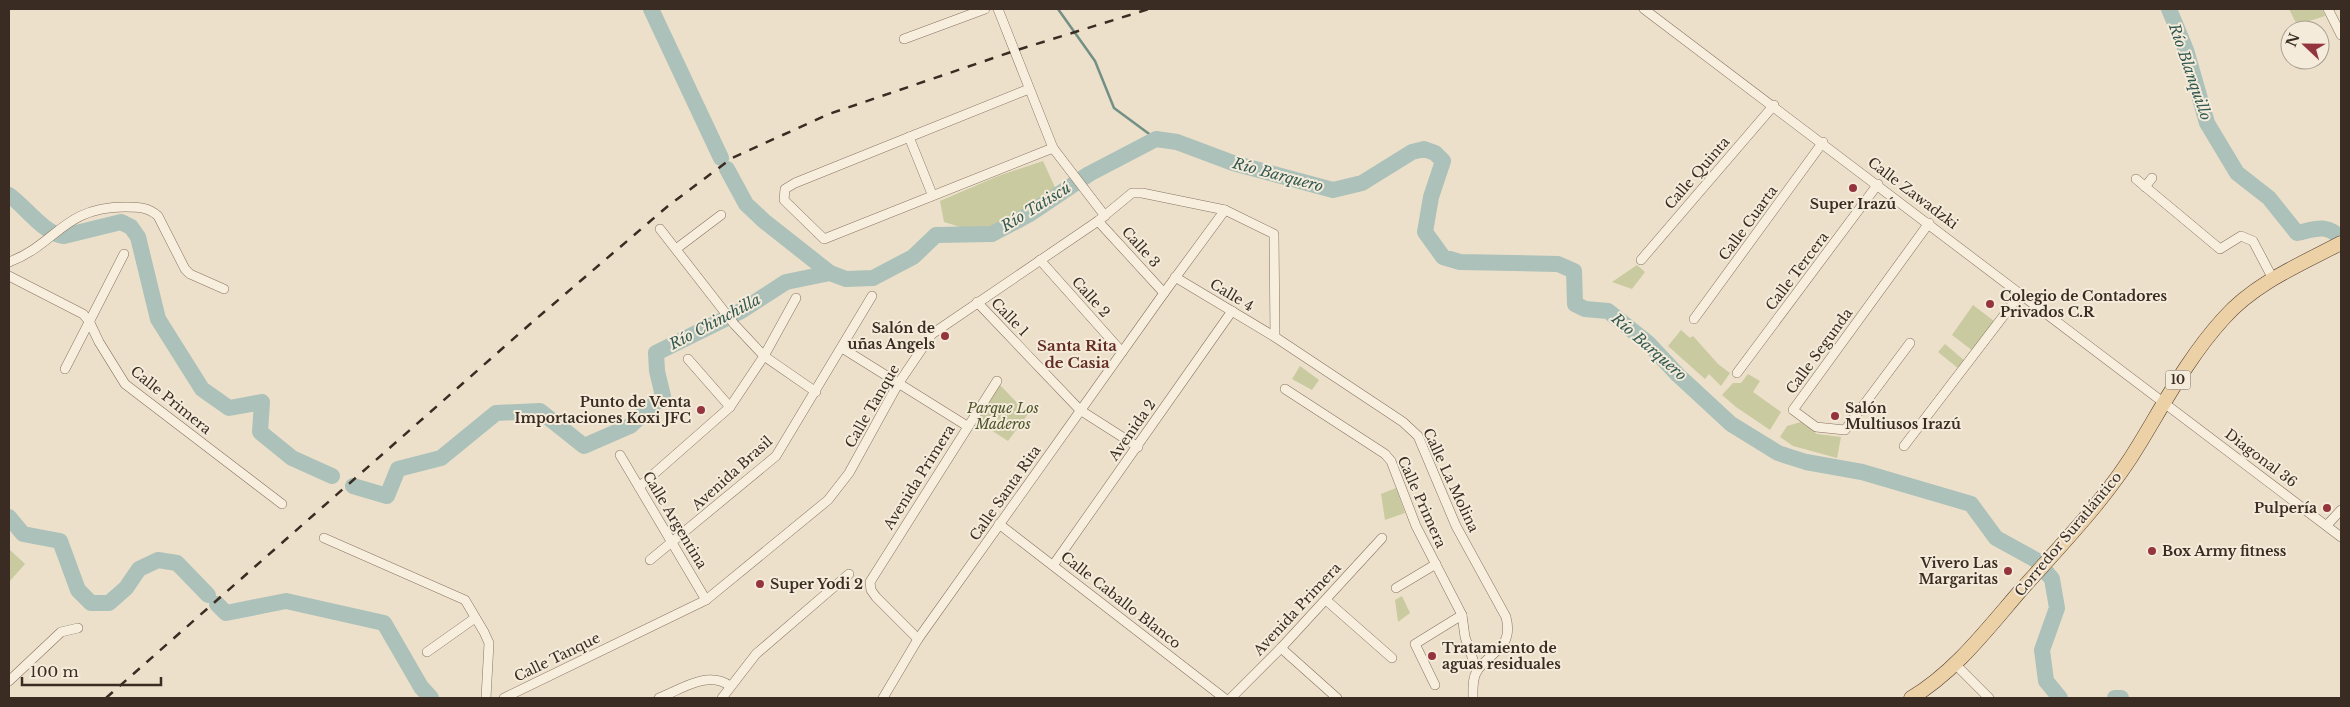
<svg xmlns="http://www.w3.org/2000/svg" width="2350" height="707" viewBox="0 0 2350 707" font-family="'Libre Baskerville',serif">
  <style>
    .green { fill: #c9ca9f }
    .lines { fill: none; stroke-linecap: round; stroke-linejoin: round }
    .stream { stroke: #729086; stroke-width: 2.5 }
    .river { stroke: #abc1b9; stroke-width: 16 }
    .street-casing { stroke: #887260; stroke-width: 10 }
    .primary-casing { stroke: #574133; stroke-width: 15 }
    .street { stroke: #f7eede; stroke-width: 9 }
    .primary { stroke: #ecd1a6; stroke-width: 14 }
    .rail { stroke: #3a2c22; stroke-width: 2.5; stroke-dasharray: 9 9; stroke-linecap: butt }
    .poi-dot { fill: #94343c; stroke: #f4ebda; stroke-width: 2 }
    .labels { text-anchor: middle; stroke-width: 4; stroke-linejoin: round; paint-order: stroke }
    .shield { fill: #f4ebda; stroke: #726559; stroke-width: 1 }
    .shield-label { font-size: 12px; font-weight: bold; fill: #3a2c22 }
    .street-label { font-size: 14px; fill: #3a2c22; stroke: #f4ebda }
    .poi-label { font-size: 14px; font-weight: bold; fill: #3a2c22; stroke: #f4ebda; text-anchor: start }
    .park-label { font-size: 14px; font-style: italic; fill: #4e552a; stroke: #f4ebda }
    .water-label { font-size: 15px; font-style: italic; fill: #335953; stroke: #f4ebda }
    .neighbourhood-label { font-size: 15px; font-weight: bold; fill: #642d24; stroke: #f4ebda }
  </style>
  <rect width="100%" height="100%" fill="#ece0cb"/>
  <!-- green -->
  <g class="green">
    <path d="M2289 9H2322L2325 16 2297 25Z"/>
    <path d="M1043 161 1059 196 996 238 944 222 940 201 998 176Z"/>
    <path d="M1637 265 1645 272 1632 289 1612 282Z"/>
    <path d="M1973 305 1994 321 1973 351 1952 335Z"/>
    <path d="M1681 330 1690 338 1693 336 1718 364 1730 373 1721 386 1709 374 1705 379 1668 346Z"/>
    <path d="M1945 344 1965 361 1959 369 1938 352Z"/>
    <path d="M1300 366 1319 380 1312 390 1292 379Z"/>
    <path d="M1748 374 1760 381 1753 392 1781 412 1770 430 1736 407 1722 395 1733 383H1741Z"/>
    <path d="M1000 385 1028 414 1008 441 977 421Z"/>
    <path d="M1801 422 1817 434 1841 437 1837 458 1793 446 1780 437 1787 426Z"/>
    <path d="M1396 488 1405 513 1385 520 1381 494Z"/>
    <path d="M9 549 25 564 9 582Z"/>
    <path d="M1402 596 1410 613 1398 622 1395 600Z"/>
  </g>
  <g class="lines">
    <!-- stream -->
    <path class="stream" d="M1058 9 1095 61 1114 108 1156 139"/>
    <!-- river -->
    <g class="river">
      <path d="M651 9 721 158"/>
      <path d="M2169 9 2186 50 2207 123 2237 173 2269 198 2297 233C2315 229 2328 223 2341 239"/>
      <path d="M727 169 746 204 764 221 830 273 846 279 873 278 913 257 936 235 992 234 1028 215 1089 174 1156 139 1177 142 1233 163 1333 190 1362 183 1412 152 1424 149 1435 153 1443 161 1431 197 1425 232 1443 257 1460 262 1558 264 1574 271 1575 304 1585 309 1608 311 1648 343 1678 375 1731 424 1778 453 1806 462 1862 472 1971 504 1996 538 2036 560 2052 579 2057 608 2042 650 2046 681 2060 698"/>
      <path d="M9 195C26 207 44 234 64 236L121 222 131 227 138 237 158 319 202 389 229 408 262 402 260 432 292 458 332 476"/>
      <path d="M353 486 387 496 398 469 441 458 496 413 540 411 584 446 630 426 663 396 657 371 656 353 741 311 786 282 830 273"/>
      <path d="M9 517 23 534 60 541 78 590 91 603H109L126 588 139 569 158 560 177 563 208 595"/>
      <path d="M217 604 226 613 286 601 384 623 421 687 431 698"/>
      <path d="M2115 698H2121"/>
    </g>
    <!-- street casing -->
    <g class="street-casing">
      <g id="street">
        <path d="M998 9 1053 148 1105 216"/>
        <path d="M1644 9 2341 537"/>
        <path d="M2328 9 2341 35"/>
        <path d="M904 39 985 9"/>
        <path d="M1029 89 795 183 785 189 784 200 824 239 1053 148"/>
        <path d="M909 137 932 194"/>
        <path d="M2136 179 2220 249 2241 236 2253 241 2273 279"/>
        <path d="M2145 187 2152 178"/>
        <path d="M1098 221 1164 293"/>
        <path d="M660 229 734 324 764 356 816 392"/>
        <path d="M676 249 721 215"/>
        <path d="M1040 260 1122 352"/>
        <path d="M1641 260 1774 105"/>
        <path d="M9 262C57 244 63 207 125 207 138 207 148 207 158 216L185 269 190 274 224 289"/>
        <path d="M9 276 83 314 89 321 99 342 125 384 282 504"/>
        <path d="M1175 277 1275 337"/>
        <path d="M977 302 1080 410 1138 447"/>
        <path d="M1694 319 1823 142"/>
        <path d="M1910 343 1845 430 1816 427 1793 410 1929 223"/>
        <path d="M842 348 967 426"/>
        <path d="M688 359 730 407"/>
        <path d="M65 369 124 254"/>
        <path d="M1737 373 1878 184"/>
        <path d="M1285 389 1385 454 1391 461 1416 526 1462 615 1465 637 1477 671"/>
        <path d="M1904 446 2021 293"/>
        <path d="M620 455 706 600"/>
        <path d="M639 487 730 407 764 356 796 298"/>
        <path d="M999 524 1224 698"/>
        <path d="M2327 525 2341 510"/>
        <path d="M324 538 465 600 484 632 489 643 486 698"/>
        <path d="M650 560 776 456 872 296"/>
        <path d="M1054 564 1232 311"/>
        <path d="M1396 588 1436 564"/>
        <path d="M1326 600 1392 658"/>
        <path d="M918 639 876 597 871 590 870 582 997 381"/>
        <path d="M1281 648 1337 698"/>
        <path d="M427 652 475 618"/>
        <path d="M1955 664 1989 698"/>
        <path d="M9 681 61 632 78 628"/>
        <path d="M1435 685 1415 644 1462 615"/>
        <path d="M504 698 706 600 828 500 849 473 898 384 932 334 1098 221 1132 193H1142L1225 210 1274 234 1275 337 1403 422 1418 436 1456 526 1506 617C1514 649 1491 650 1477 671 1472 679 1473 690 1473 698"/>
        <path d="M659 698C682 689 708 670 730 686"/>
        <path d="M722 698 756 654 849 574"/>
        <path d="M883 698 918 639 1164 293 1225 210"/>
        <path d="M1231 698 1281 648 1382 538"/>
      </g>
    </g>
    <!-- primary casing -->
    <g class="primary-casing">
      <path id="primary" d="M1911 698C1955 672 1988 628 2021 590 2063 543 2108 497 2140 443 2166 400 2190 355 2224 318 2255 283 2301 264 2341 243"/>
    </g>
    <!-- street -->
    <use href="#street" class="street"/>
    <!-- primary -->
    <use href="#primary" class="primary"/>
    <!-- rail -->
    <path class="rail" d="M106 698 529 325 668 206 732 158 829 114 1014 51 1149 9"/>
  </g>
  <!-- markers -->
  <g class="poi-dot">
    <circle cx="1853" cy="188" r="5"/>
    <circle cx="1990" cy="304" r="5"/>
    <circle cx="945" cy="336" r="5"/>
    <circle cx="701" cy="410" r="5"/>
    <circle cx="1835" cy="416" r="5"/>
    <circle cx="2327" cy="508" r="5"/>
    <circle cx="2152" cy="551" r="5"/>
    <circle cx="2008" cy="571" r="5"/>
    <circle cx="760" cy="584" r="5"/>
    <circle cx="1432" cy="656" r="5"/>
  </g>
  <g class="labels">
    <!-- shield labels -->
    <rect class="shield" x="2165.5" y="370.5" width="25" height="19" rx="4"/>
    <g class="shield-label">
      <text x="2178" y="384">10</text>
    </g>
    <!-- street labels -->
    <g class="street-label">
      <text transform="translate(1697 173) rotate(-49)" y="5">Calle Quinta</text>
      <text transform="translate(1913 193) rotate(37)" y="5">Calle Zawadzki</text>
      <text transform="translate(1748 223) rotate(-54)" y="5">Calle Cuarta</text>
      <text transform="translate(1141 247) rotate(48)" y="5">Calle 3</text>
      <text transform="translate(1797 271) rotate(-53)" y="5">Calle Tercera</text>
      <text transform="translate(1232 295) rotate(31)" y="5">Calle 4</text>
      <text transform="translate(1091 297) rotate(48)" y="5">Calle 2</text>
      <text transform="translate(1010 317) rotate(46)" y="5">Calle 1</text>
      <text transform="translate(1819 351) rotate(-54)" y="5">Calle Segunda</text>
      <text transform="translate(171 400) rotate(39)" y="5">Calle Primera</text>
      <text transform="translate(872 406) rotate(-60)" y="5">Calle Tanque</text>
      <text transform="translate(1132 430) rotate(-55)" y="5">Avenida 2</text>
      <text transform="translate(2261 458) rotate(37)" y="5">Diagonal 36</text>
      <text transform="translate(732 473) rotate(-42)" y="5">Avenida Brasil</text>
      <text transform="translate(919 477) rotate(-58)" y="5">Avenida Primera</text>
      <text transform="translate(1451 480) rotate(65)" y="5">Calle La Molina</text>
      <text transform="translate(1005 493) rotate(-55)" y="5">Calle Santa Rita</text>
      <text transform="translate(1422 502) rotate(66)" y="5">Calle Primera</text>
      <text transform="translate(675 520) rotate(59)" y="5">Calle Argentina</text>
      <text transform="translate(2068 534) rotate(-50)" y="5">Corredor Suratlántico</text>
      <text transform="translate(1121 600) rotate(38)" y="5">Calle Caballo Blanco</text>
      <text transform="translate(1297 609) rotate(-47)" y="5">Avenida Primera</text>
      <text transform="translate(557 657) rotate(-26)" y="5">Calle Tanque</text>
    </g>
    <!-- poi labels -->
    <g class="poi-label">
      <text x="1853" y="209" text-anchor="middle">Super Irazú</text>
      <text x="2000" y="301">Colegio de Contadores<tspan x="2000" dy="16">Privados C.R</tspan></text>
      <text x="935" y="333" text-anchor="end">Salón de<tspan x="935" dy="16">uñas Angels</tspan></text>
      <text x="691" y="407" text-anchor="end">Punto de Venta<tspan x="691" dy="16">Importaciones Koxi JFC</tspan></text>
      <text x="1845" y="413">Salón<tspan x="1845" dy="16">Multiusos Irazú</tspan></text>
      <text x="2317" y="513" text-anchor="end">Pulpería</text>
      <text x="2162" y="556">Box Army fitness</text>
      <text x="1998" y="568" text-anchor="end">Vivero Las<tspan x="1998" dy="16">Margaritas</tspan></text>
      <text x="770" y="589">Super Yodi 2</text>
      <text x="1442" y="653">Tratamiento de<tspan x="1442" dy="16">aguas residuales</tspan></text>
    </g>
    <!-- park labels -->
    <g class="park-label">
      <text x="1003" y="413">Parque Los<tspan x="1003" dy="16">Maderos</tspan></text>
    </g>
    <!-- water labels -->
    <g class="water-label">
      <text transform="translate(2190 72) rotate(71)" y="5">Río Blanquillo</text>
      <text transform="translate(1278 175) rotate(15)" y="5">Río Barquero</text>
      <text transform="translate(1036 207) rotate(-32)" y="5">Río Tatiscú</text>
      <text transform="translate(715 322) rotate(-28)" y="5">Río Chinchilla</text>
      <text transform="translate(1649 347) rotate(41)" y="5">Río Barquero</text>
    </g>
    <!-- neighbourhood labels -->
    <g class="neighbourhood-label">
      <text x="1077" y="351">Santa Rita<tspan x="1077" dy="17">de Casia</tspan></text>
    </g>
  </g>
  <!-- border -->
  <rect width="2350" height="707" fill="none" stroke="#3a2c22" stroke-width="20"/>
  <!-- north arrow -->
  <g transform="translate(2305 45) rotate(292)"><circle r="24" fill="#f4ebda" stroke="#aa9f90"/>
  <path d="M0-4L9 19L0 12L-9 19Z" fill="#94343c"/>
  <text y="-8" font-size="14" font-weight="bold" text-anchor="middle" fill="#3a2c22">N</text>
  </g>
  <!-- scale -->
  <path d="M22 677v8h139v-8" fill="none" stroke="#3a2c22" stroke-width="2.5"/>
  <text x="30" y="677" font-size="15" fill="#3a2c22" stroke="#f4ebda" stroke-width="4" paint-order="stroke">100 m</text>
</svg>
